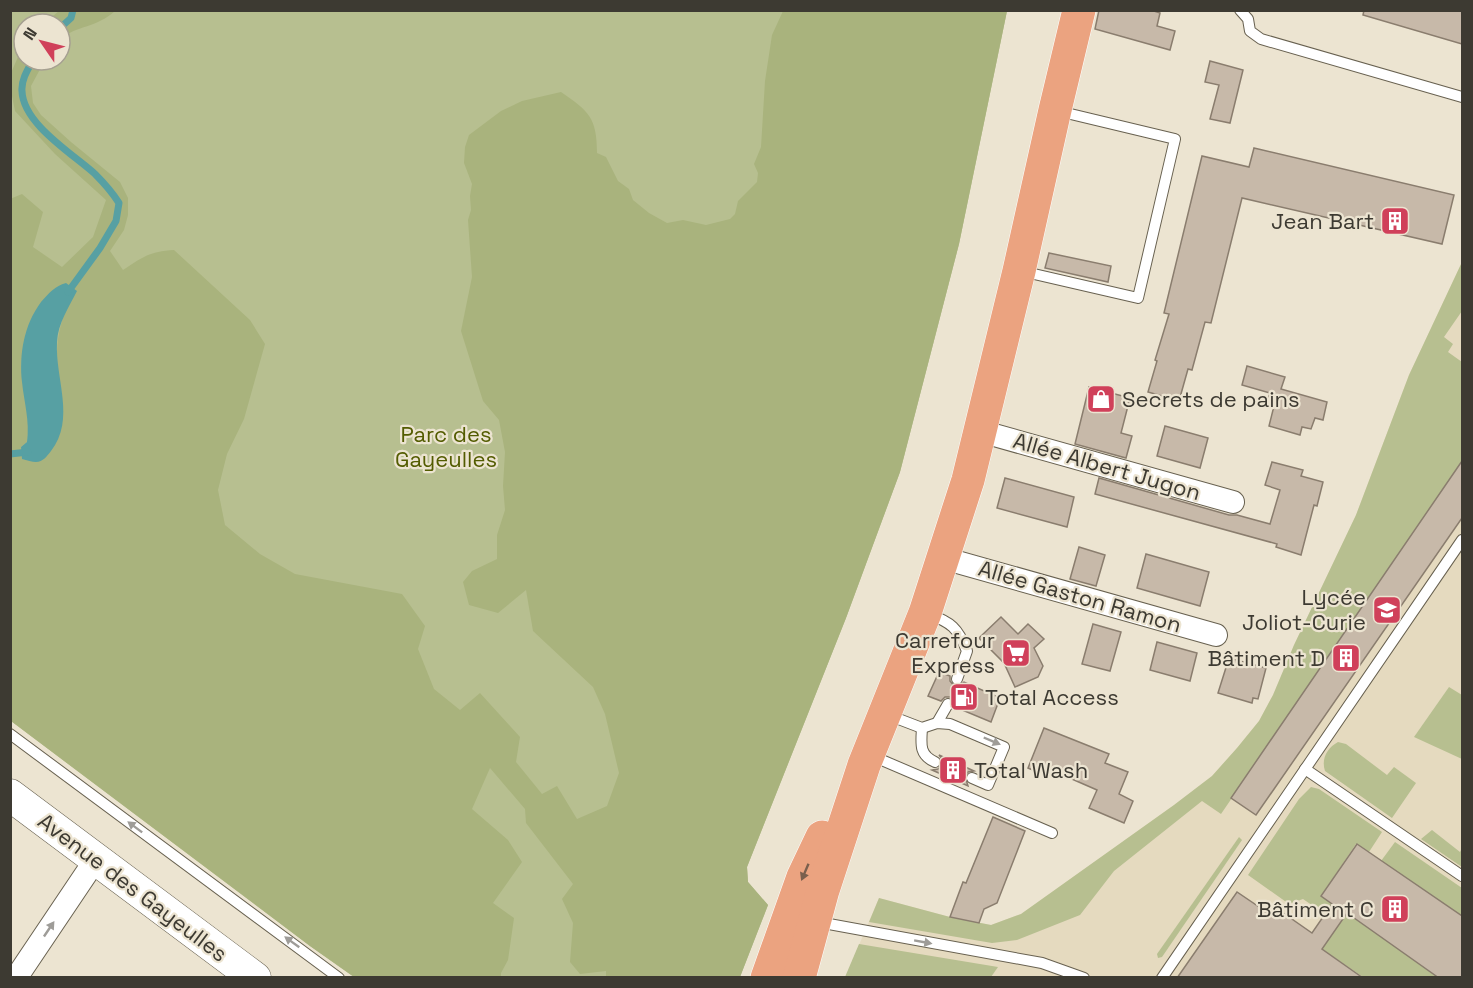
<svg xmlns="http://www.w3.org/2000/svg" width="1473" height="988" viewBox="0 0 1473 988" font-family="'Space Grotesk',sans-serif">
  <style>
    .built { fill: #e5dabf }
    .green { fill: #b7bf90; fill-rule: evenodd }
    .forest { fill: #a9b37d; fill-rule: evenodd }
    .water { fill: #57a0a3 }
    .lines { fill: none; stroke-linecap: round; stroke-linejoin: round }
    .stream { stroke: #57a0a3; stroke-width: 7 }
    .building { fill: #c7b9a9; stroke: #8a7d6e; stroke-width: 1.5 }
    .lane-casing { stroke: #686150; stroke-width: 12 }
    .street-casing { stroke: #686150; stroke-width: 24 }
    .secondary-casing { stroke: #686150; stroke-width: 33 }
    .primary-casing { stroke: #fff; stroke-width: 34 }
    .lane { stroke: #fff; stroke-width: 10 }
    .street { stroke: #fff; stroke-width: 22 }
    .secondary { stroke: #fff; stroke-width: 32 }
    .primary { stroke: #eba380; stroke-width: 33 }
    .oneway { fill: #9e9c98 }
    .oneway2 { fill: #7a5f4d }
    .labels { text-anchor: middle; stroke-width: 4.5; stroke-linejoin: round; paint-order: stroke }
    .poi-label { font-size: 22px; fill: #3d3a32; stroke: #ece4d1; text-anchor: end }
    .park-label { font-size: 22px; fill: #535c01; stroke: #ece4d1 }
    .street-label { font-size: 22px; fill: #3d3a32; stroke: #ece4d1 }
  </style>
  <rect width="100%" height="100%" fill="#ece4d1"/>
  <!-- built -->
  <path class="built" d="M1462 262V977L845 978 879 898 950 917 991 925 1021 914 1174 805 1212 776 1237 748 1259 721 1273 695 1294 645 1356 515 1409 375Z"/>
  <!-- green -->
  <g class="green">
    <path d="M10 11H1007L959 244 900 472 846 618 747 867 748 882 768 905 740 977H354L310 946 11 721ZM24 24H60V60H24Z"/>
    <path d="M1462 262V311L1444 337 1453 344 1448 352 1462 362V473L1457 469 1221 814 1202 801 1114 871 1080 915 1017 940 992 943 869 922 879 898 950 917 991 925 1021 914 1174 805 1212 776 1237 748 1259 721 1273 695 1294 645 1356 515 1409 375Z"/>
    <path d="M1449 687 1462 695V759L1414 737Z"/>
    <path d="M1338 742 1346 744 1387 775 1394 767 1416 783 1392 818 1325 771C1321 759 1327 748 1338 742Z"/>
    <path d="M1311 787 1319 789 1382 832 1369 852 1356 844 1321 896 1332 904 1325 914 1303 899 1289 904 1248 875 1299 799Z"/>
    <path d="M1432 830 1460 852 1462 848V867L1421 839Z"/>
    <path d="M1239 837 1242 840 1162 957 1158 958 1157 954Z"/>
    <path d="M1395 842 1462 888V916L1381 861Z"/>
    <path d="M1347 913 1439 977H1363L1322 949Z"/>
    <path d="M859 944 998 967 991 977H845Z"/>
  </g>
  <!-- forest -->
  <g class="forest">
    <path d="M59 11V10L115 11C96 28 78 25 60 39V24H43Z"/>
    <path d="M783 11H1007L959 244 900 472 846 618 747 867 748 882 768 905 740 977H606V971L580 974 570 962 573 923 562 899 573 884 526 823 525 809 490 768 472 809 508 840 522 862 493 903 514 918 508 960 501 973V977H354L310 946 11 721 10 472H12L10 447V199L22 194 43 212 33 247 62 267 93 237 106 200 55 154 15 111 11 91V73L24 43V60H45L31 86 33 103 41 115 71 142 120 182 128 198V215L124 230 110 251 123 270C141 258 150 251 174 250L250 320 265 344 244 419 227 454 218 490 225 525 260 554 295 574 402 594 425 626 418 649 434 689 460 710 480 693 520 737 516 762 542 794 557 786 577 819 607 806 619 773 605 714 593 687 533 631 526 590 498 613 469 605 463 582 472 571 497 559V535L505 510 503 486 505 452 499 420 483 401 461 331 472 277 468 220 471 210 470 196 472 184 464 163 465 147 469 135 501 111 522 101 561 92C589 111 597 118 597 153L606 157 618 181 629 189 633 200 649 213 667 223 683 220 706 225 730 219 735 214 738 201 757 182 758 173 754 164 761 147 765 81 772 35ZM64 315C54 342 56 367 62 394L23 459 21 447 27 442 29 426 21 365 26 332Z"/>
  </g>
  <!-- water -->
  <path class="water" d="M66 283 77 291C69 307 58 323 57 342 55 379 76 419 51 451 47 456 43 462 36 462 32 462 27 460 22 459L21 447 27 442C30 421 24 402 22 382 19 354 24 325 41 302 49 293 55 286 66 283Z"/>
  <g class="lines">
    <!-- stream -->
    <g class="stream">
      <path d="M60 28 71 18 73 10"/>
      <path d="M33 60C28 69 21 80 22 91 23 124 73 154 95 174 104 183 112 192 119 203L116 221 100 248 68 292"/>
      <path d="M10 454 28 452"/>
    </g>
  </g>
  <!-- building -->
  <g class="building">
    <path d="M1099 10H1151L1160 13 1157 26 1175 31 1170 50 1095 29Z"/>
    <path d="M1364 10H1462V44L1363 15Z"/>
    <path d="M1210 61 1243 70 1230 123 1210 119 1219 85 1205 82Z"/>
    <path d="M1254 148 1454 195 1442 244 1242 198 1211 323 1205 322 1192 370 1188 369 1179 401 1148 392 1157 361 1155 360 1169 314 1164 313 1202 156 1249 167Z"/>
    <path d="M1049 253 1111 266 1108 282 1045 268Z"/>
    <path d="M1247 366 1285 377 1281 389 1327 402 1323 420 1315 418 1311 429 1302 427 1300 435 1269 426 1274 406 1267 404 1270 393 1242 385Z"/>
    <path d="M1089 387 1130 398 1121 433 1132 436 1126 458 1075 444Z"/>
    <path d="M1165 426 1208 438 1200 468 1157 456Z"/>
    <path d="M1462 461V518L1256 815 1231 798Z"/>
    <path d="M1272 462 1303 470 1301 476 1323 482 1317 506 1314 505 1301 555 1276 547 1277 544 1095 494 1099 478 1229 515H1237L1270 524 1280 490 1265 485Z"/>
    <path d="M1005 478 1074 497 1067 527 997 508Z"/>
    <path d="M1079 547 1105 555 1096 586 1070 579Z"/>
    <path d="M1146 554 1209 572 1200 606 1137 588Z"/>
    <path d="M1001 617 1018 634 1028 624 1044 639 1034 648 1043 666 1038 677 1015 687 1004 663 979 638Z"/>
    <path d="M1093 624 1121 632 1110 671 1082 664Z"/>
    <path d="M1157 642 1197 653 1190 681 1150 670Z"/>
    <path d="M1229 658 1266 668 1258 699 1253 698 1252 703 1218 693Z"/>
    <path d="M939 672 950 676V681L954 686H959L964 682 1000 698 991 722 955 707V701L951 697H945L941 701 928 696Z"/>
    <path d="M1044 728 1109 754 1105 763 1128 772 1119 794 1133 801 1124 823 1089 808 1097 790 1049 769 1047 776 1028 768Z"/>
    <path d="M939 755 974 771 968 772 965 776 968 786 932 770 938 769 942 765V759Z"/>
    <path d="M993 817 1025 831 997 903 984 909 979 923 950 917 963 882 966 883Z"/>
    <path d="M1357 844 1462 916V978H1439L1347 913 1322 949 1363 978H1177L1237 892 1271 915 1276 908 1312 933 1332 904 1321 896Z"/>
  </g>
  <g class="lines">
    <!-- lane casing -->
    <g class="lane-casing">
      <g id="lane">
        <path d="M1240 10 1248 19 1250 31 1261 39 1462 97"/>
        <path d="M1021 271 1138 298 1175 139 1058 111"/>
        <path d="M928 614C951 622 958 628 967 651L957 679"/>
        <path d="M888 715 922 728 937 723 950 724 1004 747 988 785 972 778"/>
        <path d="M937 723 948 704"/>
        <path d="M922 728C921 744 919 755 935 762"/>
        <path d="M10 734 339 978"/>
        <path d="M870 755 1052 833"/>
        <path d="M1305 769 1462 876"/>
        <path d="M818 922 1042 963 1084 978"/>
        <path d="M1162 978 1462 540"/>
      </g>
    </g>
    <!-- street casing -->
    <g class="street-casing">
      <g id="street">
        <path d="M980 431 1233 502"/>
        <path d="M943 558 1216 635"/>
        <path d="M16 978 96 859"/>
      </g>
    </g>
    <!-- secondary casing -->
    <g class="secondary-casing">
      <path id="secondary" d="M10 795 255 978"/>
    </g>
    <!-- primary casing -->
    <g class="primary-casing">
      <g id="primary">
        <path d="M767 978 803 877 822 837"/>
        <path d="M799 978 823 890 864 765 925 613 968 480 1019 271 1055 110 1079 10"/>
      </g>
    </g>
    <!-- lane -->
    <use href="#lane" class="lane"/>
    <!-- street -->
    <use href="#street" class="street"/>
    <!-- secondary -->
    <use href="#secondary" class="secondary"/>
    <!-- primary -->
    <use href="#primary" class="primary"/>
  </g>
  <!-- one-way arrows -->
  <defs><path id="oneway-solid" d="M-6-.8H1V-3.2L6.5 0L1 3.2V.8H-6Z" transform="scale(1.5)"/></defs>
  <g class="oneway">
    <use href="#oneway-solid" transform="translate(992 741) rotate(23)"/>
    <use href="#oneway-solid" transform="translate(135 827) rotate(-143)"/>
    <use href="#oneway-solid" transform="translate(49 929) rotate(-56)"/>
    <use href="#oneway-solid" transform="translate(292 942) rotate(-144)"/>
    <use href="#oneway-solid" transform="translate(923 942) rotate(10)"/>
  </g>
  <use class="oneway2" href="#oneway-solid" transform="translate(805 872) rotate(113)"/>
  <!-- icons -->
  <defs>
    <g id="building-square" transform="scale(1.5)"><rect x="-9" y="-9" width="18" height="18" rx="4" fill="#d0405a" stroke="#ece4d1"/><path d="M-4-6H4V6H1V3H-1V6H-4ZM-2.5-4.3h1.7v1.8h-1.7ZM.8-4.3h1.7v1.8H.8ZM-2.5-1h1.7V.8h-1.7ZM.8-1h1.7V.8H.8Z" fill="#fff"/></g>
    <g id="shop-square" transform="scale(1.5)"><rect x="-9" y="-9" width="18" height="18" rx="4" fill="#d0405a" stroke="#ece4d1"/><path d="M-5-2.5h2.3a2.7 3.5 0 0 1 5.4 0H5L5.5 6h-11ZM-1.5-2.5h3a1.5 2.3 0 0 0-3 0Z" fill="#fff"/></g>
    <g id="school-square" transform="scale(1.5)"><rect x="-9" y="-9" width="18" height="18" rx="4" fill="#d0405a" stroke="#ece4d1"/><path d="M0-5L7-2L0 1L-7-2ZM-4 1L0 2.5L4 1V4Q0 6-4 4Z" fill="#fff"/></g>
    <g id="supermarket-square" transform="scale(1.5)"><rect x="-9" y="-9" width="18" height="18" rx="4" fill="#d0405a" stroke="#ece4d1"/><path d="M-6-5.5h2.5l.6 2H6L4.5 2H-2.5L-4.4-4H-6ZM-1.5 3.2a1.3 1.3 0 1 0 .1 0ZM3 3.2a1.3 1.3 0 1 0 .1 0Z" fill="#fff"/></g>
    <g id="fuel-square" transform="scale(1.5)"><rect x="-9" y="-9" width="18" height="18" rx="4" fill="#d0405a" stroke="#ece4d1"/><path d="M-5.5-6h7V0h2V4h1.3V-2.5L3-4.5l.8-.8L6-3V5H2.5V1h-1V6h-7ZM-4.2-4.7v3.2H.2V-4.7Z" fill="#fff"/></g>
  </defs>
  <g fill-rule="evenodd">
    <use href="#building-square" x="1395" y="221"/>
    <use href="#shop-square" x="1101" y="399"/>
    <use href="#school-square" x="1387" y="610"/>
    <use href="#supermarket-square" x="1016" y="653"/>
    <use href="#building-square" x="1346" y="658"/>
    <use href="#fuel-square" x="964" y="697"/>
    <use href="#building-square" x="953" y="770"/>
    <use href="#building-square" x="1395" y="909"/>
  </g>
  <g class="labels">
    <!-- poi labels -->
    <g class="poi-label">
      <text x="1374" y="229">Jean Bart</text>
      <text x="1122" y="407" text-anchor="start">Secrets de pains</text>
      <text x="1366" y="605">Lycée<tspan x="1366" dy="25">Joliot-Curie</tspan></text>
      <text x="995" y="648">Carrefour<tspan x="995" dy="25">Express</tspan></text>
      <text x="1325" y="666">Bâtiment D</text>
      <text x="985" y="705" text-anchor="start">Total Access</text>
      <text x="974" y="778" text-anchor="start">Total Wash</text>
      <text x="1374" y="917">Bâtiment C</text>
    </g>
    <!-- park labels -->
    <g class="park-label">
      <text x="446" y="442">Parc des<tspan x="446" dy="25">Gayeulles</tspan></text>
    </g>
    <!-- street labels -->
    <g class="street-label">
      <text transform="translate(1107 466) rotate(16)" y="8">Allée Albert Jugon</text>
      <text transform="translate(1080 596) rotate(16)" y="8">Allée Gaston Ramon</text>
      <text transform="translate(133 887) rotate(37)" y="8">Avenue des Gayeulles</text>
    </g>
  </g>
  <!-- border -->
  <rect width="1473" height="988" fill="none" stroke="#3d3a32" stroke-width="24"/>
  <!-- north arrow -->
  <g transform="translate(42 42) rotate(305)"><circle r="28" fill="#ece4d1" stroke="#a6a091" stroke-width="1.5"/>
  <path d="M0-4.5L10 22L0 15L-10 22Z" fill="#d0405a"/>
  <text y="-9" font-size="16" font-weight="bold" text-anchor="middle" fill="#3d3a32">N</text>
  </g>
</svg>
